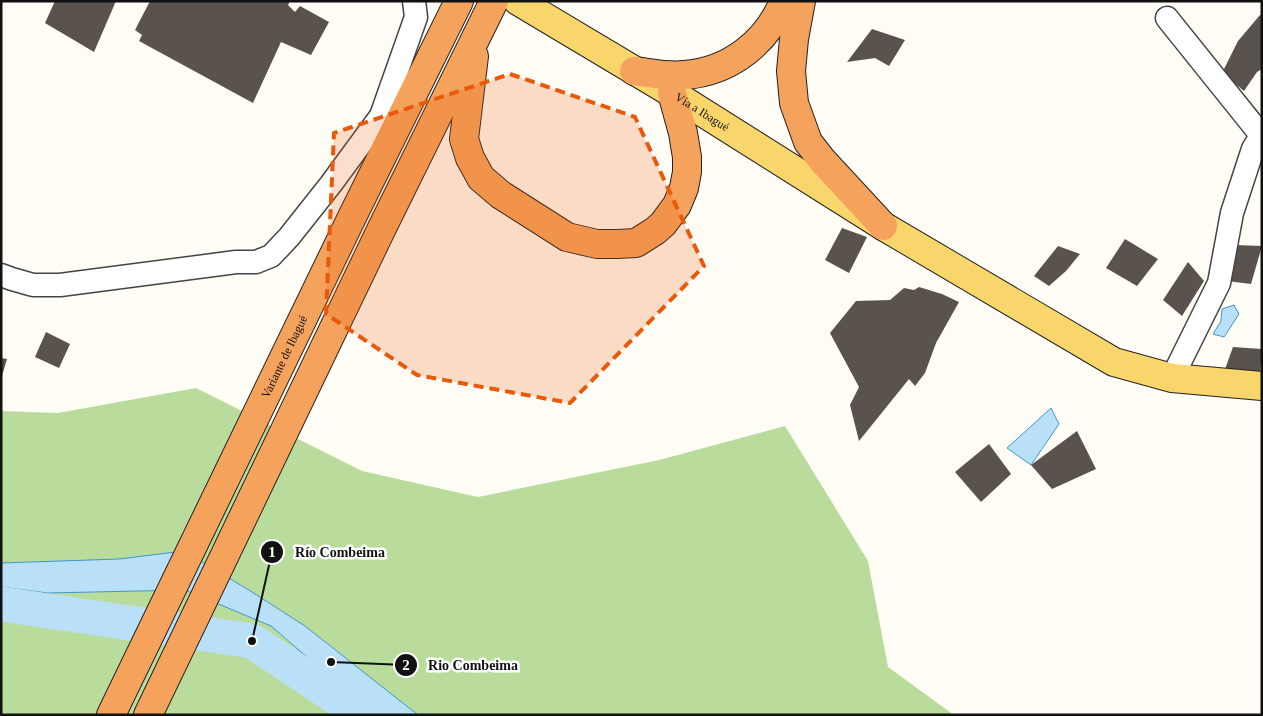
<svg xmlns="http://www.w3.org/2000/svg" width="1263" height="716" viewBox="0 0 1263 716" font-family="'Times New Roman',serif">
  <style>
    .forest { fill: #b9dc9c }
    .water { fill: #b9e0f7; stroke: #3f96cf }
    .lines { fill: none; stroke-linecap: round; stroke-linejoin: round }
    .river { stroke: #b9e0f7; stroke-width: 35 }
    .building { fill: #5a524d }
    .minor-casing { stroke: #444; stroke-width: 25 }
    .major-casing { stroke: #222; stroke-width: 30 }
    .highway-casing { stroke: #222; stroke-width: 30 }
    .minor { stroke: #fff; stroke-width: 22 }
    .major { stroke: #f9d66b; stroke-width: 28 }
    .highway { stroke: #f5a25d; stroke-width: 28 }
    .marked { fill: #e8590c; fill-opacity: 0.2; stroke: #e8590c; stroke-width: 4; stroke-dasharray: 10 6; stroke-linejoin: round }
    .labels { text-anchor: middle; stroke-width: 5; stroke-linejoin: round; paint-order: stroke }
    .street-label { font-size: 12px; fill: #111; stroke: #fff }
    .leader { fill: none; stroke: #111; stroke-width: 2 }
    .callout-dot { fill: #111; stroke: #fff; stroke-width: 2 }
    .mark-label { font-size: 15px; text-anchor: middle; font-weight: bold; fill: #fff }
    .callout-label { font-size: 14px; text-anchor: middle; font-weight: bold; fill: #111; stroke: #fff; stroke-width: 5; stroke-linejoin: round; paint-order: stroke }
  </style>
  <rect width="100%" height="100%" fill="#fffdf5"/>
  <!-- forest -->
  <path class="forest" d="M196 388 362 471 478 497 659 460 785 426 868 561 888 667 954 715H1V411L58 413Z"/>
  <!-- water -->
  <g class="water">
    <path d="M1234 305 1239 314 1224 337 1213 334 1221 321 1222 309Z"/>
    <path d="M1051 408 1059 424 1031 465 1007 448Z"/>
    <path d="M184 551 252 592 305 626 418 715H374L271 626 185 590 47 593 1 587V563L119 559Z"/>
  </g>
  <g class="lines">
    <!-- river -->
    <path class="river" d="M1 604 252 641 363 715"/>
  </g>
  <!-- building -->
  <g class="building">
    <path d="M55 1H116L94 52 45 23Z"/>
    <path d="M150 1H290L288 5 295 12 300 6 329 22 311 55 281 42 253 103 139 41 142 35 135 30Z"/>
    <path d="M1260 15 1262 16V69L1257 72 1244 91 1222 73 1238 41Z"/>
    <path d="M872 29 905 40 889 66 875 58 847 62Z"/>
    <path d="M842 228 867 237 849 273 825 260Z"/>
    <path d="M1125 239 1158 259 1137 286 1106 268Z"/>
    <path d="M1235 245 1262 246 1251 284 1227 281Z"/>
    <path d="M1058 246 1080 254 1066 271 1049 286 1034 276Z"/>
    <path d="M1188 262 1204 281 1182 316 1163 300Z"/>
    <path d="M919 287 942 294 959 302 936 343 925 373 915 386 909 379 859 441 850 405 859 387 830 333 856 301 890 300 904 288 914 290Z"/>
    <path d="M46 332 70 344 59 368 35 357Z"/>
    <path d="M1233 347 1262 349 1260 375 1224 372Z"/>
    <path d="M1 358 7 359 2 376H1Z"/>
    <path d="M1077 431 1096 469 1052 489 1031 465Z"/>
    <path d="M989 444 1011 474 981 502 955 472Z"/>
  </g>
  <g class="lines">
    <!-- minor casing -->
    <g class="minor-casing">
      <g id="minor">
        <path d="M1167 18 1261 135"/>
        <path d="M1 275 12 279 33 285H60L236 262H256L271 256 289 237 331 184 381 116 416 17 414 1"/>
        <path d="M1172 378 1219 283 1232 213 1253 149 1262 134"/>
      </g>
    </g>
    <!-- major casing -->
    <g class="major-casing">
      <g id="major">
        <path id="s1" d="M518 1 672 93 883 226 1114 362 1172 378 1262 386"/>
      </g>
    </g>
    <!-- highway casing -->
    <g class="highway-casing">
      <g id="highway">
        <path d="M801 1 794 39 791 71 794 103 808 142 822 160 883 226"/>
        <path d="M474 56 464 139 470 158 475 167 481 178 501 195 567 237 597 244H617L636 243 655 231 663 224 677 205 684 188 687 172V157L683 133 672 93"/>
        <path d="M634 71C651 73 668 77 684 75 730 72 767 42 784 1"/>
        <path id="s2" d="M111 715 352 217 459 1"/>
        <path d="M148 715 381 230 494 1"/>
      </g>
    </g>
    <!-- minor -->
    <use href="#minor" class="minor"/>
    <!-- major -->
    <use href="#major" class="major"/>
    <!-- highway -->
    <use href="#highway" class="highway"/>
  </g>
  <!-- marked area -->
  <path class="marked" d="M510 74 635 117 704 266 570 403 417 375 326 314 334 133Z"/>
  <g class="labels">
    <!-- street labels -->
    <g class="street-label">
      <text dy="4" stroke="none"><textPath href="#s1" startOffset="215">Vía a Ibagué</textPath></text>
      <text dy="4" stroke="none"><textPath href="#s2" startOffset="398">Variante de Ibagué</textPath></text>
    </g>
  </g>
  <!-- callouts -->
  <path class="leader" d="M252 641L272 552M331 662L406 665"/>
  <g class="callout-dot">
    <circle cx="252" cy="641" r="5"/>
    <circle cx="331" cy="662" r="5"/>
    <circle cx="272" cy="552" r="12"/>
    <circle cx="406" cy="665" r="12"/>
  </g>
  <g class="mark-label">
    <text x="272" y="557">1</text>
    <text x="406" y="670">2</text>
  </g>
  <g class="callout-label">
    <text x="340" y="557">Río Combeima</text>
    <text x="473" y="670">Rio Combeima</text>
  </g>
  <!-- border -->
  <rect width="1263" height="716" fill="none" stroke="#111111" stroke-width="5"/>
</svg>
